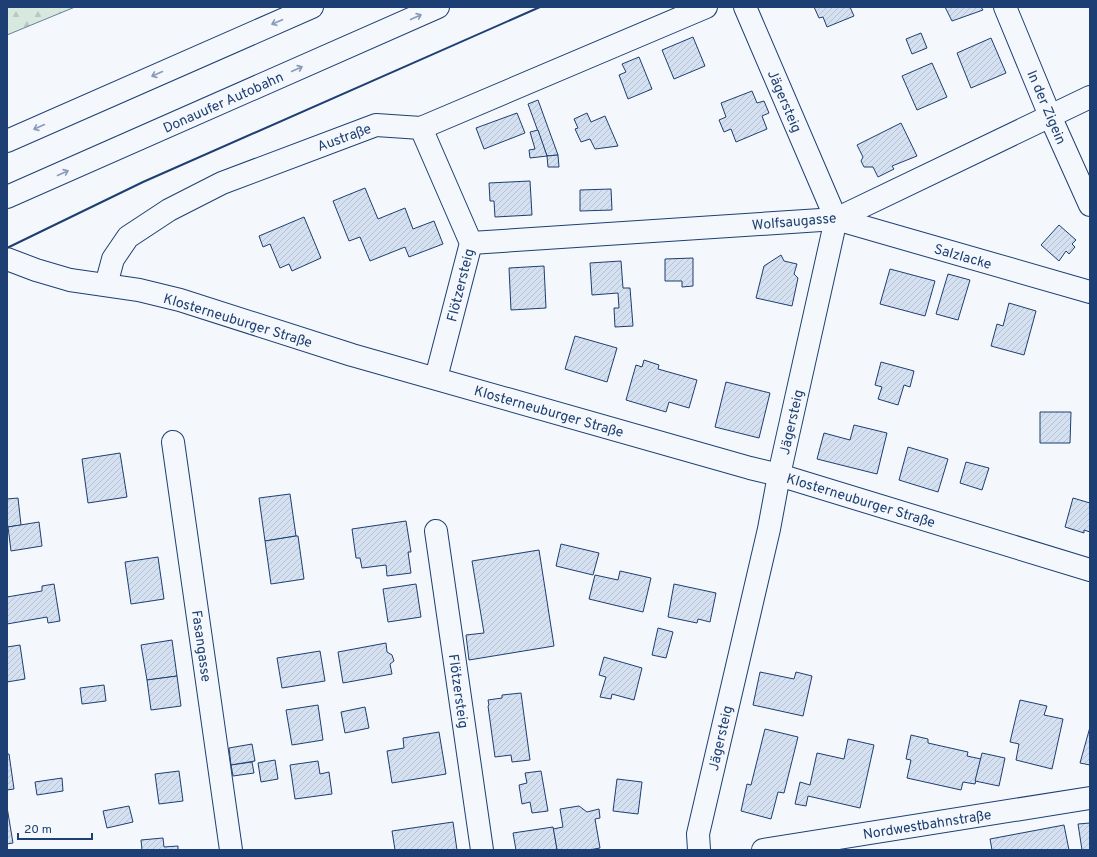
<svg xmlns="http://www.w3.org/2000/svg" width="1097" height="857" viewBox="0 0 1097 857" font-family="Overpass,sans-serif">
  <style>
    .forest { fill: url(#forest-firs); stroke: #687fa3 }
    .building { fill: url(#building-hatch); stroke: #1d3f73 }
    .lines { fill: none; stroke-linecap: round; stroke-linejoin: round }
    .minor-casing { stroke: #1d3f73; stroke-width: 24 }
    .motorway-casing { stroke: #1d3f73; stroke-width: 24 }
    .minor { stroke: #f4f7fb; stroke-width: 22 }
    .motorway { stroke: #f4f7fb; stroke-width: 22 }
    .wall { stroke: #1d3f73; stroke-width: 2 }
    .oneway { stroke: #889bb7 }
    .labels { text-anchor: middle; stroke-width: 3; stroke-linejoin: round; paint-order: stroke }
    .street-label { font-size: 14px; fill: #1d3f73; stroke: #f4f7fb }
  </style>
  <defs>
    <pattern id="forest-firs" width="22" height="20" patternUnits="userSpaceOnUse"><rect width="22" height="20" fill="#d7e8df"/><path d="M5 1l3.5 6h-7zM16 11l3.5 6h-7z" fill="#b8c8c3"/></pattern>
    <pattern id="building-hatch" width="6" height="6" patternUnits="userSpaceOnUse"><rect width="6" height="6" fill="#d5e0f0"/><path d="M-1 1l2-2M0 6l6-6M5 7l2-2" fill="none" stroke="#b6c1d1"/></pattern>
  </defs>
  <rect width="100%" height="100%" fill="#f4f7fb"/>
  <!-- forest -->
  <path class="forest" d="M7 7H75L7 35Z"/>
  <!-- building -->
  <g class="building">
    <path d="M814 7H850L854 16 827 27 823 17 819 18Z"/>
    <path d="M945 7H981L983 10 952 21Z"/>
    <path d="M921 33 927 48 912 54 906 39Z"/>
    <path d="M693 37 705 66 674 79 662 50Z"/>
    <path d="M991 38 1006 73 971 88 957 53Z"/>
    <path d="M639 57 652 89 628 99 619 75 626 72 622 64Z"/>
    <path d="M932 63 947 97 917 110 902 76Z"/>
    <path d="M752 91 757 103 764 101 769 113 762 116 767 129 736 142 731 129 724 132 719 120 726 117 721 103Z"/>
    <path d="M538 100 558 155 547 156 528 104Z"/>
    <path d="M517 113 525 133 484 149 476 128Z"/>
    <path d="M587 113 591 122 605 116 618 146 595 149 590 139 581 142 575 129 578 128 574 119Z"/>
    <path d="M901 123 917 156 892 166 894 169 878 177 873 167H864L861 161 863 157 857 145Z"/>
    <path d="M538 130 547 156 530 158 529 150 535 149 530 132Z"/>
    <path d="M558 155 559 167H548L547 156Z"/>
    <path d="M530 181 532 215 495 217 494 201H490L489 183Z"/>
    <path d="M365 188 378 219 405 208 413 229 434 221 443 244 409 257 405 247 370 261 360 237 349 241 333 201Z"/>
    <path d="M611 189 612 210 580 211V190Z"/>
    <path d="M304 217 321 258 292 271 289 264 280 268 270 244 263 247 259 236Z"/>
    <path d="M1059 225 1076 240 1072 244 1075 247 1069 254 1066 251 1059 261 1041 245Z"/>
    <path d="M781 255 784 261 797 264 794 274 798 278 792 306 756 298 764 266Z"/>
    <path d="M693 258V286L682 287V281H665V259Z"/>
    <path d="M621 261 623 288H630L633 326 615 327 614 308H619L618 293 592 295 590 263Z"/>
    <path d="M544 266 546 308 511 310 509 268Z"/>
    <path d="M890 269 935 281 925 316 880 304Z"/>
    <path d="M948 274 970 280 958 320 936 314Z"/>
    <path d="M1009 303 1036 311 1024 355 991 346 997 324 1003 326Z"/>
    <path d="M575 336 617 348 607 382 565 369Z"/>
    <path d="M644 360 659 365 658 369 697 380 689 408 669 402 666 412 626 400 636 365 642 367Z"/>
    <path d="M881 362 914 371 910 387 904 385 898 405 878 399 882 387 875 385Z"/>
    <path d="M726 382 770 393 759 438 715 427Z"/>
    <path d="M1040 412H1071L1070 443H1040Z"/>
    <path d="M854 425 887 433 877 474 817 459 824 433 850 440Z"/>
    <path d="M908 447 948 459 938 492 899 480Z"/>
    <path d="M120 453 127 497 88 503 82 459Z"/>
    <path d="M966 462 989 468 982 490 960 483Z"/>
    <path d="M290 494 296 536 265 541 259 498Z"/>
    <path d="M18 498 21 525 7 527V499Z"/>
    <path d="M1073 498 1090 503V532L1084 530V533L1065 527Z"/>
    <path d="M406 521 411 552H408L411 573 387 576 386 565 362 568 360 558H356L352 529Z"/>
    <path d="M39 522 42 546 11 551 8 527Z"/>
    <path d="M296 536H298L304 579 271 584 265 541Z"/>
    <path d="M561 544 599 553 593 575 556 566Z"/>
    <path d="M539 550 554 646 469 660 466 635 484 633 472 561Z"/>
    <path d="M158 557 164 599 131 604 125 562Z"/>
    <path d="M620 571 651 578 643 612 589 599 595 575 618 580Z"/>
    <path d="M54 584 60 621 48 623 47 617 7 624V597L42 591V586Z"/>
    <path d="M416 584 421 617 388 622 383 589Z"/>
    <path d="M674 584 716 593 710 622 698 619 697 623 668 617Z"/>
    <path d="M658 628 673 632 666 658 652 655Z"/>
    <path d="M172 640 177 676 147 680 141 645Z"/>
    <path d="M386 643 387 652 392 655 394 661 390 664 392 674 343 683 338 652Z"/>
    <path d="M20 645 25 679 7 682V647Z"/>
    <path d="M320 651 325 681 282 688 277 658Z"/>
    <path d="M604 657 642 668 634 700 612 694 611 699 600 697 606 677 599 675Z"/>
    <path d="M760 672 794 679 796 672 812 676 803 716 753 705Z"/>
    <path d="M177 676 181 706 151 710 147 680Z"/>
    <path d="M104 685 106 701 82 704 80 688Z"/>
    <path d="M521 693 530 760 512 762 511 755 495 757 488 706 489 705 488 700 502 698V695Z"/>
    <path d="M1020 700 1047 706 1044 715 1063 719 1052 769 1016 760 1019 744 1010 742Z"/>
    <path d="M318 705 323 740 292 745 286 710Z"/>
    <path d="M365 707 369 728 345 733 341 712Z"/>
    <path d="M1090 727V765L1080 763Z"/>
    <path d="M765 729 798 737 784 793 778 792 771 819 741 811 747 784 751 785Z"/>
    <path d="M439 732 446 774 392 783 387 751 404 748 403 738Z"/>
    <path d="M911 735 928 739V743L968 752 967 756 981 759 975 784 963 782 961 790 907 778 911 760 906 759Z"/>
    <path d="M848 739 874 745 860 808 808 796 806 806 795 804 800 782 810 785 817 753 844 759Z"/>
    <path d="M252 744 255 761 231 765 229 748Z"/>
    <path d="M982 753 1005 758 999 786 975 781Z"/>
    <path d="M7 754H9L14 789 7 790Z"/>
    <path d="M275 760 278 779 261 782 258 763Z"/>
    <path d="M318 761 320 774 329 772 332 794 295 799 290 765Z"/>
    <path d="M252 762 254 773 233 776 231 765Z"/>
    <path d="M179 771 183 801 159 804 155 774Z"/>
    <path d="M541 771 548 811 532 813 530 802 522 804 519 785 527 783 525 773Z"/>
    <path d="M62 778 63 791 37 795 35 782Z"/>
    <path d="M617 779 642 782 638 814 613 811Z"/>
    <path d="M129 806 133 822 107 828 103 811Z"/>
    <path d="M579 806 587 812 599 809 600 818 595 819 600 848 589 850H557L553 829 563 827 560 809Z"/>
    <path d="M7 807 13 843 7 844Z"/>
    <path d="M453 822 457 850H395L392 831Z"/>
    <path d="M1090 823V850H1082L1078 824Z"/>
    <path d="M1064 825 1069 850H992L990 839Z"/>
    <path d="M553 827 557 850H516L513 833Z"/>
    <path d="M163 838 164 847 178 846V850H142L141 840Z"/>
  </g>
  <g class="lines">
    <!-- minor casing -->
    <g class="minor-casing">
      <g id="minor">
        <path d="M1005 7 1050 116 1090 205"/>
        <path d="M421 128 471 243 436 378"/>
        <path d="M836 219 1090 292"/>
        <path d="M471 243 836 219 1090 97"/>
        <path d="M7 259 36 270 70 280 139 290 180 300 352 355 750 468 779 475 1090 570"/>
        <path d="M106 285 113 259 128 237 169 210 222 183 376 125 421 128 706 7"/>
        <path d="M173 442 231 850"/>
        <path d="M436 531 482 850"/>
        <path d="M699 850 698 834 769 529 779 475 836 219 745 7"/>
        <path d="M763 850 1090 798"/>
      </g>
    </g>
    <!-- motorway casing -->
    <g class="motorway-casing">
      <g id="motorway">
        <path d="M7 141 312 7"/>
        <path d="M7 197 438 7"/>
      </g>
    </g>
    <!-- minor -->
    <use href="#minor" class="minor"/>
    <!-- motorway -->
    <use href="#motorway" class="motorway"/>
    <!-- wall -->
    <path class="wall" d="M7 248 143 182 540 7"/>
  </g>
  <!-- one-way arrows -->
  <defs><path id="oneway-shaft" d="M-6 0H5M1.5-3L5.5 0L1.5 3" fill="none" stroke-width="1.6" stroke-linecap="round" stroke-linejoin="round"/></defs>
  <g class="oneway">
    <use href="#oneway-shaft" transform="translate(416 17) rotate(-24)"/>
    <use href="#oneway-shaft" transform="translate(277 22) rotate(157)"/>
    <use href="#oneway-shaft" transform="translate(297 69) rotate(-24)"/>
    <use href="#oneway-shaft" transform="translate(157 74) rotate(156)"/>
    <use href="#oneway-shaft" transform="translate(39 127) rotate(156)"/>
    <use href="#oneway-shaft" transform="translate(63 173) rotate(-24)"/>
  </g>
  <g class="labels">
    <!-- street labels -->
    <g class="street-label">
      <text transform="translate(785 101) rotate(67)" y="5">Jägersteig</text>
      <text transform="translate(223 102) rotate(-24)" y="5">Donauufer Autobahn</text>
      <text transform="translate(1047 107) rotate(67)" y="5">In der Zigein</text>
      <text transform="translate(344 137) rotate(-20)" y="5">Austraße</text>
      <text transform="translate(794 221) rotate(-5)" y="5">Wolfsaugasse</text>
      <text transform="translate(963 256) rotate(16)" y="5">Salzlacke</text>
      <text transform="translate(460 285) rotate(-76)" y="5">Flötzersteig</text>
      <text transform="translate(238 320) rotate(17)" y="5">Klosterneuburger Straße</text>
      <text transform="translate(549 411) rotate(16)" y="5">Klosterneuburger Straße</text>
      <text transform="translate(791 422) rotate(-77)" y="5">Jägersteig</text>
      <text transform="translate(861 500) rotate(17)" y="5">Klosterneuburger Straße</text>
      <text transform="translate(202 646) rotate(82)" y="5">Fasangasse</text>
      <text transform="translate(459 691) rotate(82)" y="5">Flötzersteig</text>
      <text transform="translate(720 738) rotate(-77)" y="5">Jägersteig</text>
      <text transform="translate(927 824) rotate(-9)" y="5">Nordwestbahnstraße</text>
    </g>
  </g>
  <!-- border -->
  <rect width="1097" height="857" fill="none" stroke="#1d3f73" stroke-width="16"/>
  <!-- scale -->
  <path d="M18 833v6h74v-6" fill="none" stroke="#1d3f73" stroke-width="2"/>
  <text x="24" y="833" font-size="12" fill="#1d3f73" stroke="#f4f7fb" stroke-width="3" paint-order="stroke">20 m</text>
</svg>
